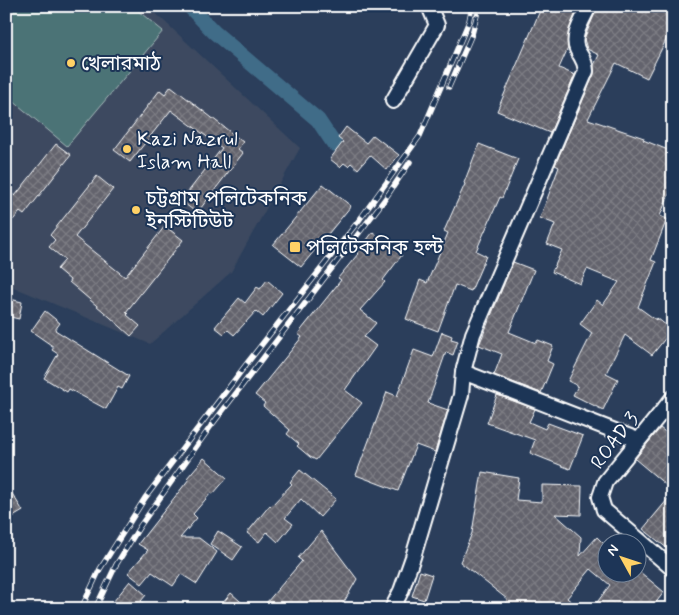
<svg xmlns="http://www.w3.org/2000/svg" width="679" height="615" viewBox="0 0 679 615" font-family="Mynerve,'Noto Sans Bengali',sans-serif">
  <style>
    .built { fill: #3c4960 }
    .garden { fill: #4c7376; stroke: #a6b9ba }
    .lines { fill: none; stroke-linecap: round; stroke-linejoin: round }
    .canal { stroke: #416c88; stroke-width: 15 }
    .building { fill: url(#building-cross-hatch); stroke: #fff }
    .street-casing { stroke: #fff; stroke-width: 18 }
    .street { stroke: #1d3557; stroke-width: 14 }
    .rail-casing { stroke: #fff; stroke-width: 5.5 }
    .rail { stroke: #1d3557; stroke-width: 4; stroke-dasharray: 11; stroke-linecap: butt }
    .poi-dot { fill: #ffd166; stroke: #1d3557; stroke-width: 2 }
    .labels { text-anchor: middle; stroke-width: 4; stroke-linejoin: round; paint-order: stroke }
    .poi-label { font-size: 20px; fill: #fff; stroke: #1d3557; text-anchor: start }
    .street-label { font-size: 20px; fill: #fff; stroke: #1d3557 }
  </style>
  <defs>
    <pattern id="building-cross-hatch" width="8" height="8" patternUnits="userSpaceOnUse" patternTransform="scale(1.25)"><rect width="8" height="8" fill="#64646d"/><path d="M0 0l8 8M0 8l8-8" fill="none" stroke="#7b7b83"/></pattern>
  </defs>
  <rect width="100%" height="100%" fill="#2b3e5b"/>
  <filter id="ink" filterUnits="userSpaceOnUse"><feTurbulence type="fractalNoise" baseFrequency=".02" numOctaves="2"/><feDisplacementMap in="SourceGraphic" scale="10" xChannelSelector="R" yChannelSelector="G"/><feConvolveMatrix kernelMatrix="1 2 1 2 8 2 1 2 1" color-interpolation-filters="sRGB"/></filter>
  <g filter="url(#ink)">
    <!-- built -->
    <path class="built" d="M6 6H148L300 148 231 272 150 344 6 284Z"/>
    <!-- garden -->
    <path class="garden" d="M6 6H132L163 31 67 146 6 95Z"/>
    <g class="lines">
      <!-- canal -->
      <path class="canal" d="M189 6 214 32 318 120 334 144"/>
    </g>
    <!-- building -->
    <g class="building">
      <path d="M542 6H579L569 30 568 48 559 68 575 75 550 133 497 111Z"/>
      <path d="M598 6H673V26L647 78 616 63 588 119 644 138 643 140 673 152V184L660 216 667 219 651 260 656 262 638 307 656 320 657 318 672 330 652 355 625 335 606 373 618 379 603 410 573 395 578 386 568 381 592 333 580 324 597 300 603 305 619 282 587 269 580 284 552 272 562 250 547 244 555 224 540 218 559 167 555 165 594 74V65L599 55 587 49 584 39Z"/>
      <path d="M171 86 243 142 238 149 243 153 197 213 181 201 222 148 171 110 130 162 114 150 160 90 165 94Z"/>
      <path d="M346 127 366 143 373 135 399 155 387 170 370 155 358 169 351 163 348 166 344 163 340 167 330 159 343 142 338 138Z"/>
      <path d="M56 144 71 155 24 215 20 212 13 220 6 214V190L15 196Z"/>
      <path d="M479 144 518 159 502 198 500 197 476 251 486 256 471 291 455 285 438 331 406 319 420 280 427 283 448 233 444 231 465 184 464 183Z"/>
      <path d="M97 176 113 189 75 237 125 277 165 226 183 240 126 312 128 314 127 315 140 326 131 336 110 317 69 282 70 280 57 269 65 260 49 247 55 240 50 235Z"/>
      <path d="M323 184 351 206 301 267 273 245Z"/>
      <path d="M373 232 402 255 383 280 385 282 360 310 376 323 364 337 376 346 345 390 362 403 316 460 310 457 297 446 299 444 287 434 290 430 263 406 265 403 255 395 302 337 298 334 341 280 338 278 358 254 357 253Z"/>
      <path d="M513 262 534 270 509 332 536 343 538 340 553 346 547 361 553 364 541 393 494 375 502 354 479 345Z"/>
      <path d="M267 280 282 293 263 317 256 311 234 335 228 330 224 334 215 327 239 298 245 303 257 287 260 289Z"/>
      <path d="M6 298 22 302 19 319 6 316Z"/>
      <path d="M45 311 60 323 55 330 129 376 122 389 118 387 106 409 69 389 67 392 44 378 58 354 52 350 54 347 31 331Z"/>
      <path d="M442 332 452 336 451 339 458 341 453 355 446 352 428 403 448 410 435 452 416 445 398 491 356 475 387 392 397 396 414 350 433 357Z"/>
      <path d="M497 395 535 409 529 422 545 429 548 423 583 436 570 469 530 453 535 440 487 423Z"/>
      <path d="M660 428 673 438V491L635 459Z"/>
      <path d="M204 458 227 478 213 494 211 493 193 514 197 518 180 538H199L217 552 197 584 181 574 173 586 152 572 142 584 128 573 148 550 138 544 189 479 187 478Z"/>
      <path d="M300 470 336 499 320 517 301 499 285 518 293 524 278 542 267 532 259 542 247 533 270 505 271 506 292 484 290 482Z"/>
      <path d="M482 472 519 478 516 500 542 502V485L582 486 581 515 555 514 581 537 580 556 597 537 606 546V572H640L664 592 651 609H592L610 585 591 569 567 598 580 609H506L507 599 460 562 472 533Z"/>
      <path d="M6 484 23 511 6 521Z"/>
      <path d="M673 493V553L643 529Z"/>
      <path d="M218 531 242 547 233 560 210 544Z"/>
      <path d="M321 531 357 579 340 609H261L302 561 298 558Z"/>
      <path d="M420 571 432 575 424 600 412 596Z"/>
      <path d="M130 581 146 595 141 601 150 609H122L113 602Z"/>
      <path d="M231 593 249 609H218Z"/>
    </g>
    <g class="lines">
      <!-- street casing -->
      <g class="street-casing">
        <g id="street">
          <path d="M589 6C584 18 571 36 577 49 581 58 585 59 586 71L473 334 463 372 638 440"/>
          <path d="M393 101 437 25 429 6"/>
          <path d="M673 398 605 482 600 497 604 510 673 569"/>
          <path d="M392 609 401 591 413 557 461 395 463 372"/>
        </g>
      </g>
      <!-- street -->
      <use href="#street" class="street"/>
      <!-- rail casing -->
      <g class="rail-casing">
        <g id="rail">
          <path d="M449 87 472 34 477 15"/>
          <path d="M81 609 100 569 145 498 248 362 360 219 420 136 469 21 472 6"/>
          <path d="M95 609 116 565 140 526 211 426 385 199 410 162"/>
        </g>
      </g>
      <!-- rail -->
      <use href="#rail" class="rail"/>
    </g>
  </g>
  <!-- markers -->
  <g class="poi-dot">
    <circle cx="71" cy="63" r="5"/>
    <circle cx="127" cy="149" r="5"/>
    <circle cx="136" cy="210" r="5"/>
    <rect x="289" y="241" width="12" height="12" rx="2.5"/>
  </g>
  <g class="labels">
    <!-- poi labels -->
    <g class="poi-label">
      <text x="81" y="70">খেলারমাঠ</text>
      <text x="137" y="145">Kazi Nazrul<tspan x="137" dy="23">Islam Hall</tspan></text>
      <text x="146" y="205">চট্টগ্রাম পলিটেকনিক<tspan x="146" dy="23">ইনস্টিটিউট</tspan></text>
      <text x="306" y="254">পলিটেকনিক হল্ট</text>
    </g>
    <!-- street labels -->
    <g class="street-label">
      <text transform="translate(614 440) rotate(-53)" y="7">ROAD 3</text>
    </g>
  </g>
  <!-- margin -->
  <rect width="679" height="615" fill="none" stroke="#1d3557" stroke-width="25"/>
  <rect x="12" y="12" width="654" height="590" fill="none" stroke="#fff" stroke-width="2" filter="url(#ink)"/>
  <!-- north arrow -->
  <g transform="translate(622 558) rotate(310)"><circle r="24" fill="#1d3557" stroke="#77869a"/>
  <path d="M0-4L9 19L0 12L-9 19Z" fill="#ffd166"/>
  <text y="-8" font-size="14" font-weight="bold" text-anchor="middle" fill="#ffffff">N</text>
  </g>
</svg>
